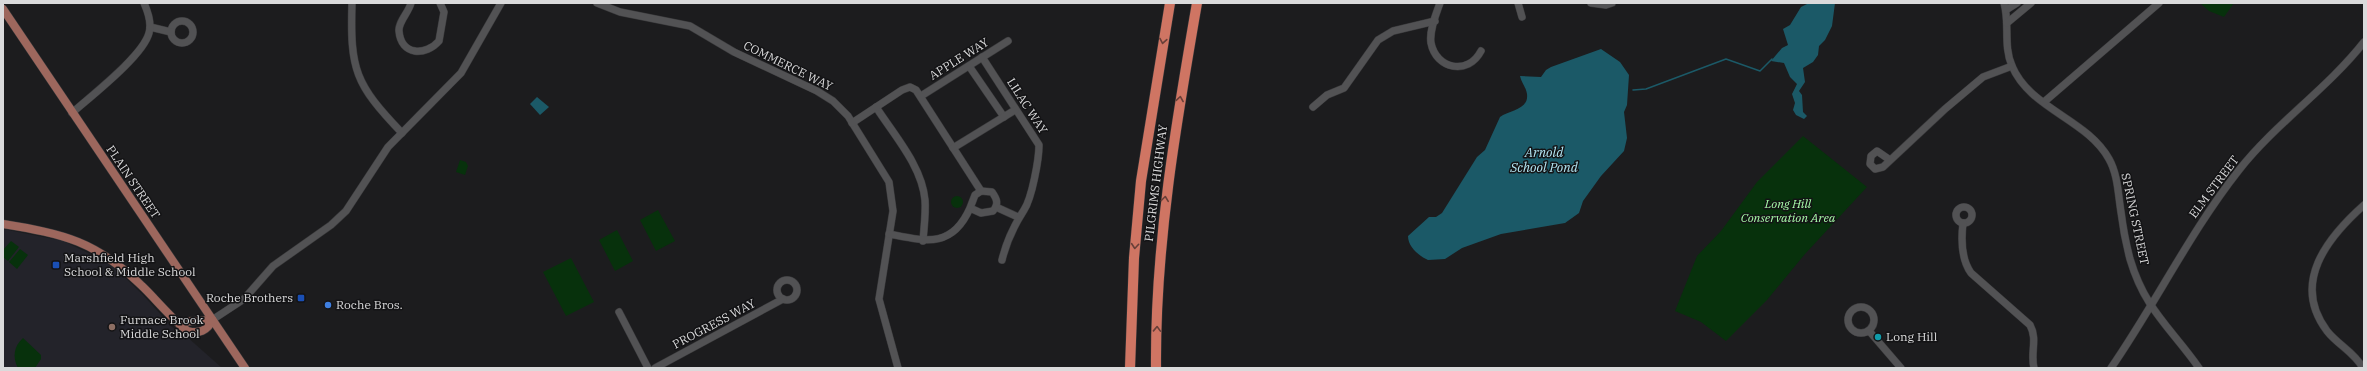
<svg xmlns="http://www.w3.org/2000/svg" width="2367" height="371" viewBox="0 0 2367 371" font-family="'IBM Plex Serif',serif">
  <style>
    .built { fill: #23232a }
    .green { fill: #07310c }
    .water { fill: #1b5967 }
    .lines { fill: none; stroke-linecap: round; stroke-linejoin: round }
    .stream { stroke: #1b5967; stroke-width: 1.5 }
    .minor-casing { stroke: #39393b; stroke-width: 8 }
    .major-casing { stroke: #39393b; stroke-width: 9 }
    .highway-casing { stroke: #39393b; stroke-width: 11 }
    .minor { stroke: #525254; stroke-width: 7 }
    .major { stroke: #9d675d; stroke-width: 8 }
    .highway { stroke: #cf7563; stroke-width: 10 }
    .oneway { stroke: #683f38 }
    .transit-dot { fill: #1a4fb4; stroke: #131315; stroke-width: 1.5 }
    .shop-dot { fill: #3f7fe0; stroke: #131315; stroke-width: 1.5 }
    .education-dot { fill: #8d6e63; stroke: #131315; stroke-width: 1.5 }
    .culture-dot { fill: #0f9aa8; stroke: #131315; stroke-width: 1.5 }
    .labels { text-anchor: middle; stroke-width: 3; stroke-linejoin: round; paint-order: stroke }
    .street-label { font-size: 12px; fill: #dadadb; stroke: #131315 }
    .park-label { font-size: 12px; font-style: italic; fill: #a8fdaa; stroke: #131315 }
    .poi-label { font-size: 12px; fill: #dadadb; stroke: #131315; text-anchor: start }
    .water-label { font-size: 13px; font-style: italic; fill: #b4e7f4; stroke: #131315 }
  </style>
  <rect width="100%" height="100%" fill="#1c1c1e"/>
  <!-- built -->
  <path class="built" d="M3 229 63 241 101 259 116 269 142 294 172 327 186 336 222 368H3Z"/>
  <!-- green -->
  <g class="green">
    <path d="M2200 3H2234L2224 17 2209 11Z"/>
    <path d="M1803 136 1867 187 1805 254 1767 300 1726 341 1701 322 1675 311 1697 256 1721 231 1757 182Z"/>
    <path d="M460 160 466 162 468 166 465 175 456 172Z"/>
    <circle cx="957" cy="202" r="6"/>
    <path d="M658 210 675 241 656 251 640 220Z"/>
    <path d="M617 230 633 261 615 271 599 240Z"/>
    <path d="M11 241 19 247 8 261 3 257V250Z"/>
    <path d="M20 249 28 255 17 269 9 262Z"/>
    <path d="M571 258 594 302 566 316 543 272Z"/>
    <path d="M23 338 41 355V359L35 368H18C12 357 14 346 23 338Z"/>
  </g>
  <!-- water -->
  <g class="water">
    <path d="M1809 3H1835L1832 26 1825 40 1819 46 1818 55 1813 62 1803 68 1805 82 1799 91 1802 95 1803 112 1807 116 1804 119 1796 115 1793 110 1795 103 1792 94 1797 84 1790 77 1784 63 1771 61 1782 48 1788 45 1783 29 1790 25 1801 7Z"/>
    <path d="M1601 49 1620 62 1629 75 1627 105 1624 112 1627 138 1624 151 1601 176 1583 201 1579 213 1565 223 1501 234 1462 248 1445 259 1428 260C1419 256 1408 247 1408 236L1429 217H1436L1442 213 1477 157 1485 150 1500 117C1509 110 1529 110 1527 94 1526 87 1521 82 1520 76L1541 77 1546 70 1551 67Z"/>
    <path d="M537 97 549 107 540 115 530 104Z"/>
  </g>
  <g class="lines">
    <!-- stream -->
    <path class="stream" d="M1633 90 1646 89 1726 59 1760 71 1772 59"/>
    <!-- minor casing -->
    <g class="minor-casing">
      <g id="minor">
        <path d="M352 3C350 70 355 84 402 133"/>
        <path d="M411 3C409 12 398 22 399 31 401 56 426 56 439 41L444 12 440 3"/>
        <path d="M597 3 620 12 690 26 734 52 817 91 833 101 848 116 889 182 893 211 879 299 898 368"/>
        <path d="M1440 3C1436 14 1429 31 1431 43 1436 69 1468 76 1481 51"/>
        <path d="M1518 3 1522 17"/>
        <path d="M1591 3 1606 5 1612 3"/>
        <path d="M2004 3C2010 23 2003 46 2012 66 2030 109 2087 119 2109 159 2118 175 2118 194 2121 212 2123 228 2126 244 2130 259 2145 310 2171 328 2199 368"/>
        <path d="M2006 10 2017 3"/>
        <circle cx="182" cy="32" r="11"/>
        <path d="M2007 23 2031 3"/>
        <path d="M150 27 171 32"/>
        <path d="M982 57 1039 145C1039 159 1032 198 1024 210 1015 224 1006 243 1002 260"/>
        <path d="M969 66 1004 117"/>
        <path d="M921 96 1008 41"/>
        <path d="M2044 102 2159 3"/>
        <path d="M876 107C894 135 922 166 925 200 926 213 924 227 923 241"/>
        <path d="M1313 107 1327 95 1344 88 1378 40 1393 31 1435 21"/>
        <path d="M72 113C91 96 143 56 149 33 152 23 148 12 144 3"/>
        <path d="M852 123 902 90 910 87 916 90 981 191"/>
        <path d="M953 148 1015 110"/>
        <path d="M1890 160 1877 151 1871 156 1870 164 1875 169 1883 167 1945 109 1983 77 2012 66"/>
        <path d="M996 207 1018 217"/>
        <circle cx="1964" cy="215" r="8"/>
        <path d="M1963 223C1961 240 1961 259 1971 273L2030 325C2038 340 2030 352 2034 368"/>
        <path d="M889 234C925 241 952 249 970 208L981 213 993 211C999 204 997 199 992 192L981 191 975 195 970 208"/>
        <circle cx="787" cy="290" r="10"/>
        <circle cx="1861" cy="320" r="13"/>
        <path d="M619 312 648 368"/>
        <path d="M212 320 244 299 273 266 331 225 346 211 388 147 461 73 501 3"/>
        <path d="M1870 332 1901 368"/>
        <path d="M655 368 783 299"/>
        <path d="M2111 368C2156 303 2190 232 2239 170 2276 123 2327 89 2364 42"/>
        <path d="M2363 368C2354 352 2338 345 2327 331 2291 283 2327 238 2364 205"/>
      </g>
    </g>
    <!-- major casing -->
    <g class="major-casing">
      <g id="major">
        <path d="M3 9 245 368"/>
        <path d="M3 224C64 234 96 241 142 286 152 295 178 326 188 331 198 334 208 331 212 320"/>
        <path d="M178 322 212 320"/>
      </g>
    </g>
    <!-- highway casing -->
    <g class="highway-casing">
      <g id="highway">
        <path d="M1130 368 1134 258 1141 181 1170 3"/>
        <path d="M1156 368C1155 245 1176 124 1197 3"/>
      </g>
    </g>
    <!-- minor -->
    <use href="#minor" class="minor"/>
    <!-- major -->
    <use href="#major" class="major"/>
    <!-- highway -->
    <use href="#highway" class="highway"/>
  </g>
  <!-- one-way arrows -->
  <defs><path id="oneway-chevron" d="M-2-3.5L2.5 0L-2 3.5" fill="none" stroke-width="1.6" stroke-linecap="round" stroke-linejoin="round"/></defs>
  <g class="oneway">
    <use href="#oneway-chevron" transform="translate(1163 41) rotate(100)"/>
    <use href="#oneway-chevron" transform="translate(1180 99) rotate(-81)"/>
    <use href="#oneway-chevron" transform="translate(1165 199) rotate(-83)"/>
    <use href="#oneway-chevron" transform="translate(1135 246) rotate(95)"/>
    <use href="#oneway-chevron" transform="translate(1157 329) rotate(-88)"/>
  </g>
  <!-- markers -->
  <g class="transit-dot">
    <rect x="52" y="261" width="8" height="8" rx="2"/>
    <rect x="297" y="294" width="8" height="8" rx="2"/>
  </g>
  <circle class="shop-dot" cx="328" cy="305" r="4"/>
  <circle class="education-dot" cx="112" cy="327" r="4"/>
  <circle class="culture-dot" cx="1878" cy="337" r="4"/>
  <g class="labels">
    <!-- street labels -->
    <g class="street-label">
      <text transform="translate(959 59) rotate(-32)" y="4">APPLE WAY</text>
      <text transform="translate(788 66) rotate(26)" y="4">COMMERCE WAY</text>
      <text transform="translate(1027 106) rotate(57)" y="4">LILAC WAY</text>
      <text transform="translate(133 182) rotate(56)" y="4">PLAIN STREET</text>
      <text transform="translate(1156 183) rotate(-83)" y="4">PILGRIMS HIGHWAY</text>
      <text transform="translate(2214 187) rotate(-53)" y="4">ELM STREET</text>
      <text transform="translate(2135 219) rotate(78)" y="4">SPRING STREET</text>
      <text transform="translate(714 324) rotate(-28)" y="4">PROGRESS WAY</text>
    </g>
    <!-- park labels -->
    <g class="park-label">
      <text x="1788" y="208">Long Hill<tspan x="1788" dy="14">Conservation Area</tspan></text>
    </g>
    <!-- poi labels -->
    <g class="poi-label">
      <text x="64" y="262">Marshfield High<tspan x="64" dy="14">School &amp; Middle School</tspan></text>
      <text x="293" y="302" text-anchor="end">Roche Brothers</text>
      <text x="336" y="309">Roche Bros.</text>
      <text x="120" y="324">Furnace Brook<tspan x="120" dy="14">Middle School</tspan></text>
      <text x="1886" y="341">Long Hill</text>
    </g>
    <!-- water labels -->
    <g class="water-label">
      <text x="1544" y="157">Arnold<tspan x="1544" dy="15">School Pond</tspan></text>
    </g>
  </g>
  <!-- border -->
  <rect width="2367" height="371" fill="none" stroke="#dadadb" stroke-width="8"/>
</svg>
